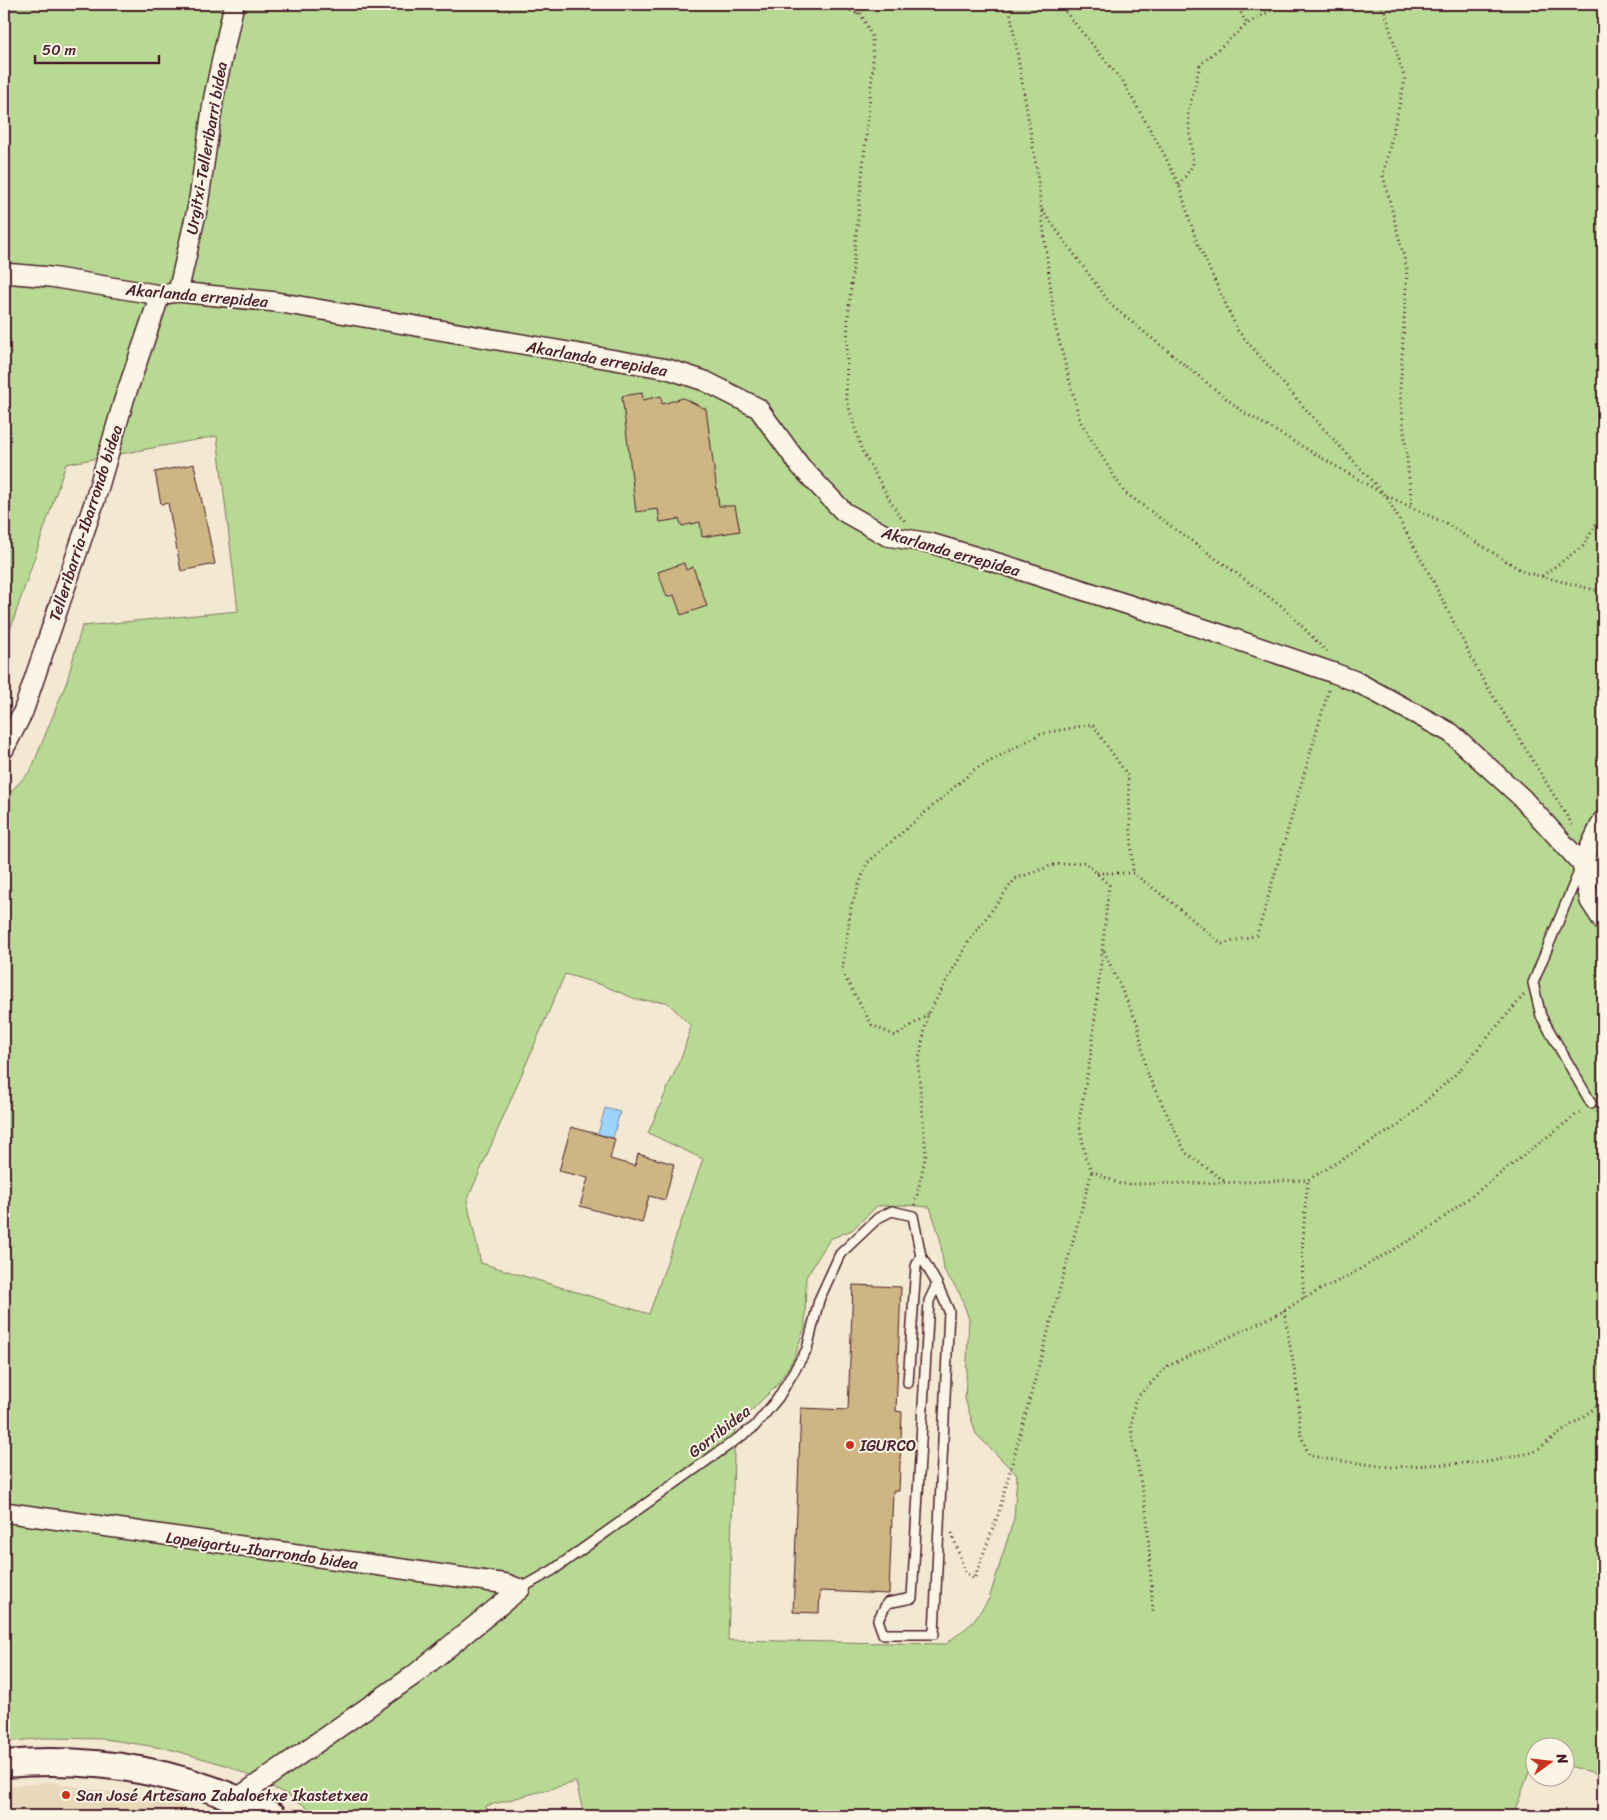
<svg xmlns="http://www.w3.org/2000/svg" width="1607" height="1820" viewBox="0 0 1607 1820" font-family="Sriracha,sans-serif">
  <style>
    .built { fill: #e8d9bb }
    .green { fill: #b7d993; stroke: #807c5f; fill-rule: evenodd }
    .water { fill: #9dd4fc; stroke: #7c8ca8 }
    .building { fill: #cdb584; stroke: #4a1f2b }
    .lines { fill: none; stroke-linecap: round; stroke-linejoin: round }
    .lane-casing { stroke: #4a1f2b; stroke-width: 12 }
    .street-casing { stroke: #4a1f2b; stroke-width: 22 }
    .secondary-casing { stroke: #4a1f2b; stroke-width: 30 }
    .path { stroke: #4a1f2b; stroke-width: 3; stroke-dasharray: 1 4; stroke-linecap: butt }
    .lane { stroke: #fcf5e5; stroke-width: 9 }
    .street { stroke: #fcf5e5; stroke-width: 19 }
    .secondary { stroke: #fcf5e5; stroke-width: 26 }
    .poi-dot { fill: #c8321e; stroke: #fcf5e5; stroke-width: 2 }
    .labels { text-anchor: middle; stroke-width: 4; stroke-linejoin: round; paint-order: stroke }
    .street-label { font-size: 16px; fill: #4a1f2b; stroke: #fcf5e5 }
    .poi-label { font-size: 16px; fill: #4a1f2b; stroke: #fcf5e5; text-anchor: start }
  </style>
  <rect width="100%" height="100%" fill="#f3e8d2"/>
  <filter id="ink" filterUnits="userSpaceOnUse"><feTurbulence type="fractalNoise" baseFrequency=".02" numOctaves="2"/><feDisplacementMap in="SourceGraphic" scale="10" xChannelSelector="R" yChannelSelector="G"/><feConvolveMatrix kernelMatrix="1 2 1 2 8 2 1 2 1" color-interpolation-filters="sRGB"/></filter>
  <g filter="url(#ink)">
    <!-- built -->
    <path class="built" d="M50 1782 175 1803 203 1816H4V1787Z"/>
    <!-- green -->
    <path class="green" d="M4 4H1603V1775L1565 1765 1564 1748H1534V1764H1532L1513 1816H584L576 1782 486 1806 488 1816H320L290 1796 229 1766 169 1749 105 1739 45 1738 4 1742V799L31 770 67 681 82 626 238 611 217 436 66 464 6 642H4ZM565 974 602 985 638 1000 667 1002 691 1026 683 1053 648 1133 703 1159 649 1314 481 1263 467 1201ZM903 1205 930 1207 940 1238 944 1270 960 1294 969 1319 965 1399 976 1434 1017 1475 1014 1518 989 1599 972 1623 946 1644 728 1640 735 1427 777 1385 794 1358 805 1327 806 1277 830 1239 852 1230 877 1206Z"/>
    <!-- water -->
    <path class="water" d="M605 1108 620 1112 613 1138 598 1134Z"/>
    <!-- building -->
    <g class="building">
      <path d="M642 393 643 400 661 396 662 404 683 398 706 409 719 506H735L740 531 702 537 700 522 682 526 679 519 660 522 658 509 636 512 622 396Z"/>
      <path d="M194 464 215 564 181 571 168 503 161 504 155 472Z"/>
      <path d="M684 563 686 570 693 567 707 606 681 615 674 595 667 597 658 572Z"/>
      <path d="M571 1127 615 1139 610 1159 635 1166 638 1154 674 1164 665 1200 649 1196 642 1223 580 1206 588 1178 559 1171Z"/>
      <path d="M853 1285 901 1287 896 1411 902 1412 899 1491H893L889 1594 820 1591 819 1613 793 1612 801 1408 848 1410Z"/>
    </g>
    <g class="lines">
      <!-- lane casing -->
      <g class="lane-casing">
        <g id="lane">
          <path d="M1580 869 1533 983 1541 1016 1591 1103"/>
          <path d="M908 1383 916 1266 921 1256"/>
          <path d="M520 1589 553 1570 754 1427 778 1398 807 1349 819 1300 840 1254 878 1218 892 1211 913 1216 921 1256 937 1284 949 1311 934 1634H883L878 1620 887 1603 912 1598 929 1301 937 1284"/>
        </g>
      </g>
      <!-- street casing -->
      <g class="street-casing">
        <g id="street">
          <path d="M4 273 50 277 160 295 178 292 276 302 668 369 705 381 758 408 801 467 844 512 887 536 930 543 1001 564 1214 632 1334 673 1355 681 1451 733 1521 797 1582 864 1590 901 1603 921"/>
          <path d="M178 292 198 205 214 96 234 4"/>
          <path d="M4 749 23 712 95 500 124 400 160 295"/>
          <path d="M1603 820 1582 864 1603 877"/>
          <path d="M4 1512 507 1584 520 1589"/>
          <path d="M236 1799 414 1675 520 1589"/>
        </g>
      </g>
      <!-- secondary casing -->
      <g class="secondary-casing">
        <path id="secondary" d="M4 1764C101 1756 186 1772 273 1816"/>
      </g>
      <!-- path -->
      <g class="path">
        <path d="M837 4 858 14"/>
        <path d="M853 4 858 14"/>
        <path d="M856 4 872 37 873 67 848 316 846 397 862 451 898 514 905 521"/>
        <path d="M1009 4 1036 165 1055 325 1080 421 1124 492 1283 607 1327 652"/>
        <path d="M1059 4 1123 82 1164 154 1179 185 1196 240 1238 331 1309 413 1386 496 1431 577 1479 673 1573 826"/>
        <path d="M1236 4 1247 24"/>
        <path d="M1378 4 1385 12 1405 80 1383 175 1407 269 1400 392 1412 507"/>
        <path d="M1179 185 1193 165 1188 113 1200 65 1247 24 1282 4"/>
        <path d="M1042 210 1112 306 1243 412 1382 493"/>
        <path d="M1387 496 1445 523 1524 572 1603 592"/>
        <path d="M1542 576 1583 546 1603 513"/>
        <path d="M1097 873H1133L1169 900 1222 944 1257 935 1329 689"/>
        <path d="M1104 951 1138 1025 1146 1071 1186 1153 1226 1182"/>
        <path d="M928 1014 896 1036 872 1025 842 972 851 907 867 863 974 770 1040 734 1092 724 1128 776 1133 873"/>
        <path d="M1596 1111 1603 1122"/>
        <path d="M915 1205 926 1154 918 1064 928 1014 969 941 1015 879 1053 865 1085 862 1109 885 1092 1047 1079 1121 1085 1156 1092 1171 1120 1184 1211 1183 1308 1180 1399 1125 1457 1073 1524 995"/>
        <path d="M1304 1298C1300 1259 1304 1218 1308 1180"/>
        <path d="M1284 1311 1296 1379 1301 1436 1309 1455 1325 1459 1390 1467 1488 1462 1534 1452 1603 1402"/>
        <path d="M952 1533 965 1572 974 1579 998 1515 1092 1171"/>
        <path d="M1153 1611 1147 1517 1131 1428 1135 1399 1168 1366 1284 1311 1304 1298 1348 1276 1429 1229 1582 1110"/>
        <path d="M292 1809 304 1816"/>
      </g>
      <!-- lane -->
      <use href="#lane" class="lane"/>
      <!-- street -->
      <use href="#street" class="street"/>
      <!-- secondary -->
      <use href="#secondary" class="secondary"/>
    </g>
  </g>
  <!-- markers -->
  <g class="poi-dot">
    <circle cx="850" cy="1445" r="5"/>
    <circle cx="66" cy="1795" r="5"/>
  </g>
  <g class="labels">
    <!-- street labels -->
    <g class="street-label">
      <text transform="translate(206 148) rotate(-80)" y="6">Urgitxi-Telleribarri bidea</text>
      <text transform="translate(197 295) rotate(5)" y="6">Akarlanda errepidea</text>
      <text transform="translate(597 358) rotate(10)" y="6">Akarlanda errepidea</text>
      <text transform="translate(85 523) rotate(-72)" y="6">Telleribarria-Ibarrondo bidea</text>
      <text transform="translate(951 551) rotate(16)" y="6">Akarlanda errepidea</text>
      <text transform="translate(719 1431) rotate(-38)" y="6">Gorribidea</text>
      <text transform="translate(262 1550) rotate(8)" y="6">Lopeigartu-Ibarrondo bidea</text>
    </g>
    <!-- poi labels -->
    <g class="poi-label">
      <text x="860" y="1451">IGURCO</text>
      <text x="76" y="1801">San José Artesano Zabaloetxe Ikastetxea</text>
    </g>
  </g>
  <!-- margin -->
  <rect width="1607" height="1820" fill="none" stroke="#fcf5e5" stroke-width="20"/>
  <rect x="10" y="10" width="1587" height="1800" fill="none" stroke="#4a1f2b" stroke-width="2" filter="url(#ink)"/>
  <!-- north arrow -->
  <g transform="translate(1550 1762) rotate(75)"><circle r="24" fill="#fcf5e5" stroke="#b59f9b"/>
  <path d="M0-4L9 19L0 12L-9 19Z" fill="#c8321e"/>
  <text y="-8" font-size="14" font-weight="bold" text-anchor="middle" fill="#4a1f2b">N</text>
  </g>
  <!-- scale -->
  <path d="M35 55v8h124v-8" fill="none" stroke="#4a1f2b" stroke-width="2.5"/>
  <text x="42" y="55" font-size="15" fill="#4a1f2b" stroke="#fcf5e5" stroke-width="4" paint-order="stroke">50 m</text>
</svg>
